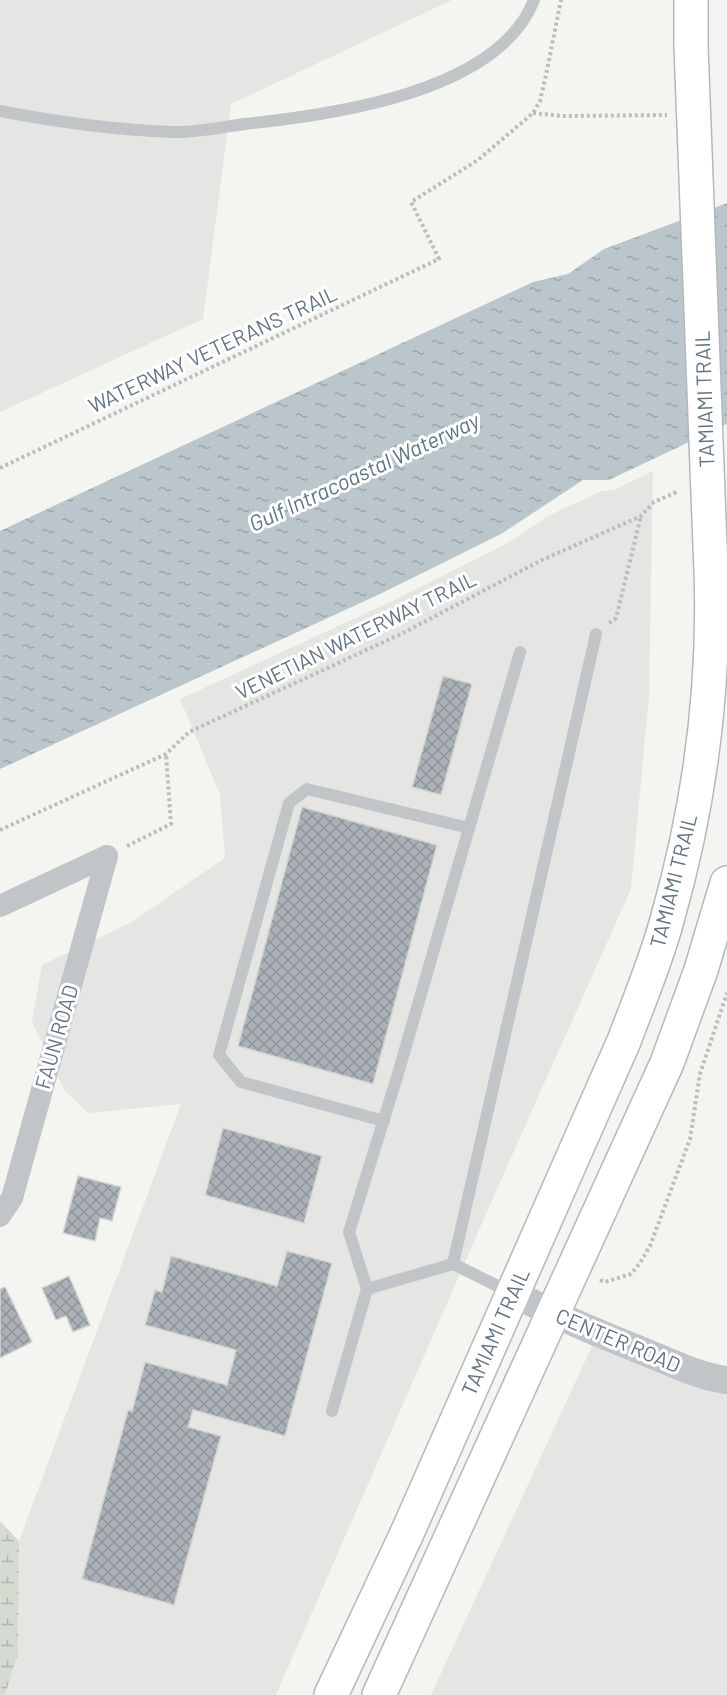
<svg xmlns="http://www.w3.org/2000/svg" width="727" height="1695" viewBox="0 0 727 1695" font-family="Barlow,sans-serif">
  <style>
    .built { fill: #e5e6e4 }
    .wetland { fill: url(#wetland-marsh) }
    .water { fill: url(#water-ripples) }
    .building { fill: url(#building-cross-hatch); stroke: #d5d5d3; stroke-width: 1.5 }
    .lines { fill: none; stroke-linecap: round; stroke-linejoin: round }
    .primary-casing { stroke: #b4b8bc; stroke-width: 36 }
    .path { stroke: #bbbdbf; stroke-width: 4; stroke-dasharray: 3 3; stroke-linecap: butt }
    .service { stroke: #c1c5c8; stroke-width: 12 }
    .minor { stroke: #c1c5c8; stroke-width: 22 }
    .tertiary { stroke: #c1c5c8; stroke-width: 28 }
    .primary { stroke: #fff; stroke-width: 33 }
    .primary-bridge-casing { stroke: #b4b8bc; stroke-width: 36; stroke-linecap: butt }
    .primary-bridge { stroke: #fff; stroke-width: 33 }
    .labels { text-anchor: middle; stroke-width: 6; stroke-linejoin: round; paint-order: stroke }
    .street-label { font-size: 21px; fill: #627382; stroke: #fff }
    .water-label { font-size: 22px; font-style: italic; fill: #5e7680; stroke: #fff }
  </style>
  <defs>
    <pattern id="wetland-marsh" width="20" height="14" patternUnits="userSpaceOnUse" patternTransform="scale(1.5)"><rect width="20" height="14" fill="#d5dbd1"/><path d="M1 5h8M5 5V1M11 12h8M15 12V8" fill="none" stroke="#b0b6af"/></pattern>
    <pattern id="water-ripples" width="26" height="14" patternUnits="userSpaceOnUse" patternTransform="scale(1.5)"><rect width="26" height="14" fill="#bac6cb"/><path d="M2 4q2-2 4 0t4 0M15 11q2-2 4 0t4 0" fill="none" stroke="#9ba5aa"/></pattern>
    <pattern id="building-cross-hatch" width="8" height="8" patternUnits="userSpaceOnUse" patternTransform="scale(1.5)"><rect width="8" height="8" fill="#abb2b7"/><path d="M0 0l8 8M0 8l8-8" fill="none" stroke="#8f959a"/></pattern>
  </defs>
  <rect width="100%" height="100%" fill="#f4f4f0"/>
  <!-- built -->
  <g class="built">
    <path d="M0 0H452L231 104 203 319 0 412Z"/>
    <path d="M653 471 649 695 631 889 493 1198 276 1695H5L18 1654 19 1541 181 1104 88 1113 65 1091 32 1022 42 965 130 923 225 858 220 795 180 699 386 604 506 544 550 515 602 491 614 490Z"/>
    <path d="M592 1346 693 1387 727 1394V1695H431Z"/>
  </g>
  <!-- wetland -->
  <path class="wetland" d="M0 1521 19 1541 18 1654 5 1695H0Z"/>
  <!-- water -->
  <path class="water" d="M727 203V424L609 480H583L501 534 380 594 0 769V531L533 282 568 274 604 249Z"/>
  <!-- building -->
  <g class="building">
    <path d="M443 676 472 684 441 795 412 787Z"/>
    <path d="M302 807 437 845 373 1084 238 1046Z"/>
    <path d="M223 1128 322 1156 304 1223 205 1195Z"/>
    <path d="M78 1176 121 1187 112 1221 100 1218 95 1241 63 1233Z"/>
    <path d="M287 1251 332 1263 285 1436 193 1410 188 1427 221 1436 174 1605 82 1579 128 1410 132 1411 145 1362 227 1385 236 1350 145 1325 155 1290 162 1292 171 1256 277 1286Z"/>
    <path d="M69 1276 90 1325 73 1332 66 1316 56 1320 42 1288Z"/>
    <path d="M5 1287 32 1342 0 1358V1289Z"/>
  </g>
  <g class="lines">
    <!-- primary casing -->
    <g class="primary-casing">
      <g id="primary">
        <path d="M691 0V46"/>
        <path d="M331 1695 408 1531 624 1041C639 1001 656 961 667 920 702 798 717 672 710 546"/>
        <path d="M379 1695 667 1063 701 970 727 883"/>
      </g>
    </g>
    <!-- path -->
    <g class="path">
      <path d="M533 113 562 116 667 115"/>
      <path d="M0 468 439 259 411 202 478 160 533 113 540 101 546 75 561 0"/>
      <path d="M609 623 616 618 641 516"/>
      <path d="M0 830 166 754 189 732 401 634 542 560 641 516 654 502 679 491"/>
      <path d="M127 846 171 824 166 754"/>
      <path d="M600 1280 605 1282 631 1274 640 1263 650 1246 690 1139 700 1074 727 993"/>
    </g>
    <!-- service -->
    <g class="service">
      <path d="M0 111C56 122 115 130 172 132 196 133 221 127 245 124 331 115 498 93 534 0"/>
      <path d="M384 1121 241 1082 219 1055 289 803 307 789 469 828"/>
      <path d="M453 1264 367 1289 349 1232 397 1077 520 652"/>
      <path d="M512 1293 453 1264 596 634"/>
      <path d="M332 1411 367 1289"/>
    </g>
    <!-- minor -->
    <g class="minor">
      <path d="M0 906 107 856"/>
      <path d="M0 1216 12 1198 107 856"/>
    </g>
    <!-- tertiary -->
    <path class="tertiary" d="M513 1293C558 1317 605 1336 652 1355 677 1365 701 1377 727 1380"/>
    <!-- primary -->
    <use href="#primary" class="primary"/>
    <!-- primary-bridge casing -->
    <g class="primary-bridge-casing">
      <path id="primary-bridge" d="M691 46 710 546"/>
    </g>
    <!-- primary-bridge -->
    <use href="#primary-bridge" class="primary-bridge"/>
  </g>
  <g class="labels">
    <!-- street labels -->
    <g class="street-label">
      <text transform="translate(213 350) rotate(-25)" y="7">WATERWAY VETERANS TRAIL</text>
      <text transform="translate(705 399) rotate(-92)" y="7">TAMIAMI TRAIL</text>
      <text transform="translate(356 636) rotate(-26)" y="7">VENETIAN WATERWAY TRAIL</text>
      <text transform="translate(674 881) rotate(-76)" y="7">TAMIAMI TRAIL</text>
      <text transform="translate(57 1037) rotate(-74)" y="7">FAUN ROAD</text>
      <text transform="translate(496 1332) rotate(-66)" y="7">TAMIAMI TRAIL</text>
      <text transform="translate(618 1341) rotate(23)" y="7">CENTER ROAD</text>
    </g>
    <!-- water labels -->
    <g class="water-label">
      <text transform="translate(364 472) rotate(-25)" y="8">Gulf Intracoastal Waterway</text>
    </g>
  </g>
</svg>
